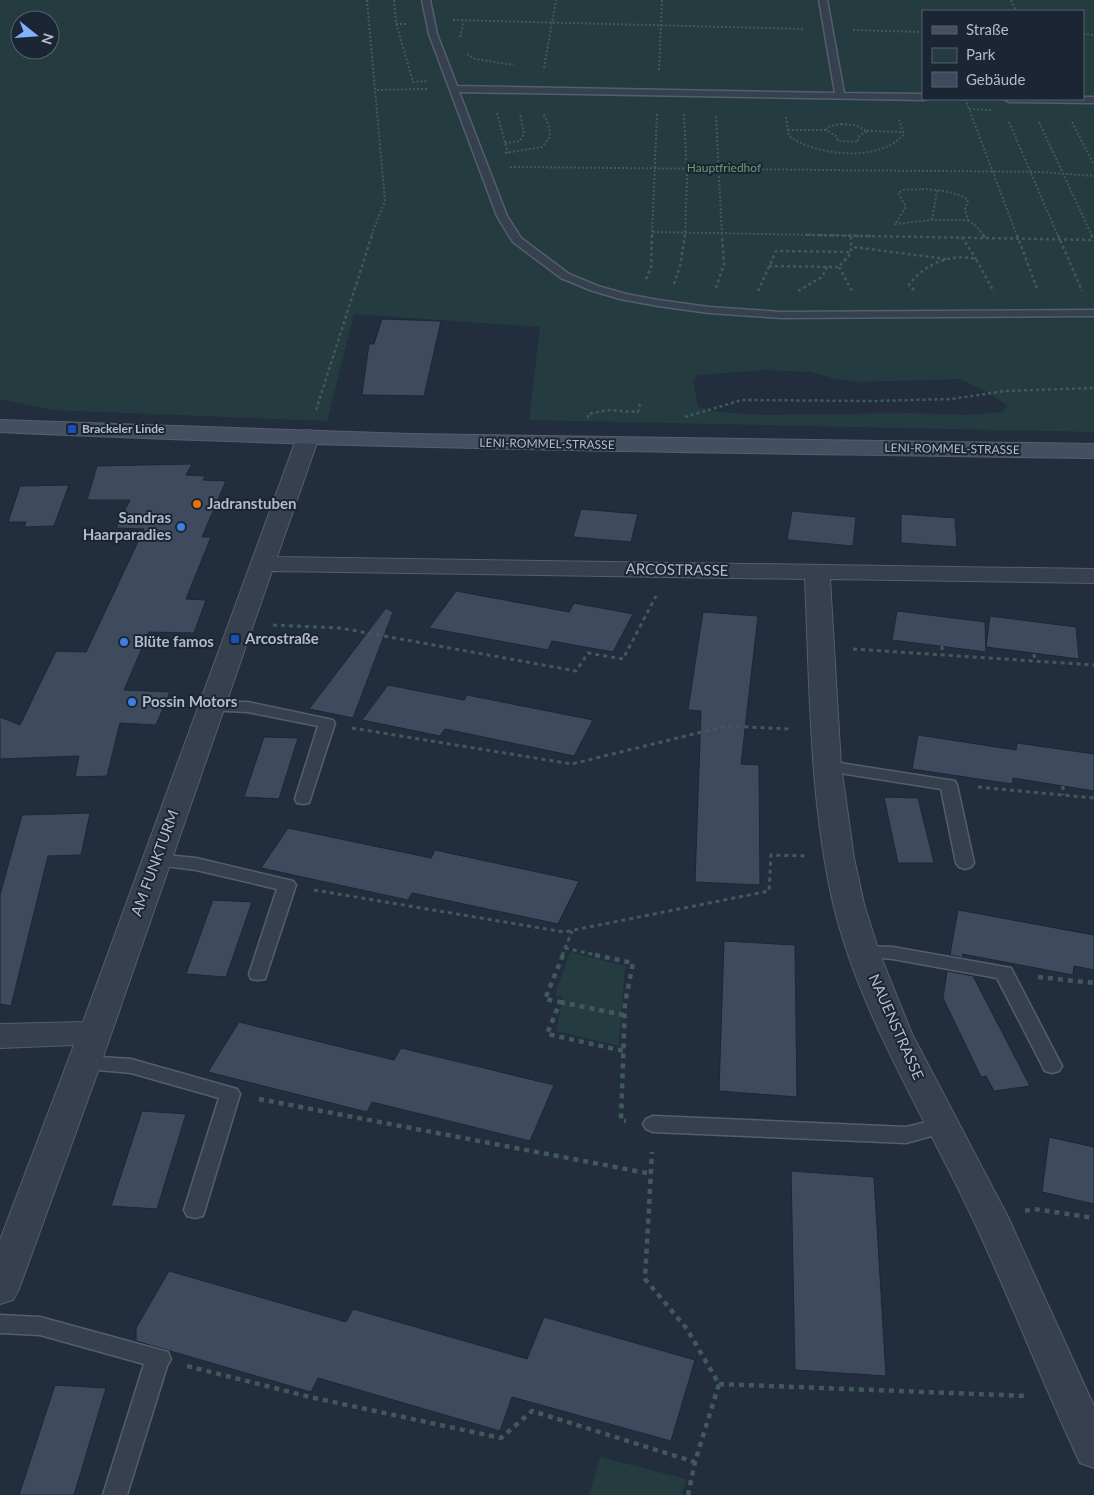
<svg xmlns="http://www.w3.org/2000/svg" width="1094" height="1495" viewBox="0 0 1094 1495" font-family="Lato,sans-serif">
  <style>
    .green { fill: #243c3f; fill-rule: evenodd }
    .building { fill: #3e4b5e; stroke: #1d2735 }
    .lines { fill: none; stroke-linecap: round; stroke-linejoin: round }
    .service-casing { stroke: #545e6c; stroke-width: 3 }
    .minor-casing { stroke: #545e6c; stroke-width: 2 }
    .secondary-casing { stroke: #545e6c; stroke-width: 2 }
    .path-far3 { stroke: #42595c; stroke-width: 2; stroke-dasharray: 2 2; stroke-linecap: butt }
    .path-far2 { stroke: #42595c; stroke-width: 2.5; stroke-dasharray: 3 3; stroke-linecap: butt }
    .path-far1 { stroke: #42595c; stroke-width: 3; stroke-dasharray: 4 4; stroke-linecap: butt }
    .path { stroke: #42595c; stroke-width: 4.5; stroke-dasharray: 5 5; stroke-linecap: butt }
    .service { fill: #36404e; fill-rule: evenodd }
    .minor { fill: #36404e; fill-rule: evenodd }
    .secondary { fill: #444f61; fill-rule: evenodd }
    .transit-dot { fill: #1a4fb4; stroke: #1b2533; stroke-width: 2 }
    .food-dot { fill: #e8710a; stroke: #1b2533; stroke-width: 2 }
    .shop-dot { fill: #3f7fe0; stroke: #1b2533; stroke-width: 2 }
    .labels { text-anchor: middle; stroke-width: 4; stroke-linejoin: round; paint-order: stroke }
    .far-park-label { font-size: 12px; fill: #679c74; stroke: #1b2533 }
    .far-poi-label { font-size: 12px; font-weight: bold; fill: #b2bbc9; stroke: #1b2533; text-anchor: start }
    .far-street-label { font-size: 12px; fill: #b2bbc9; stroke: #1b2533 }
    .poi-label { font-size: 15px; font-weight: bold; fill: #b2bbc9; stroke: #1b2533; text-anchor: start }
    .street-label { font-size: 15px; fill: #b2bbc9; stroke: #1b2533 }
  </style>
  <rect width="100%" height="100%" fill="#222e3e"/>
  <!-- green -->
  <g class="green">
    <path d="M0 0H1094V432L529 420 540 327 354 314 327 421 53 410 0 399ZM923 11H1083V99H923ZM20 20H50V50H20ZM766 370 810 372 837 379 859 382 960 379 989 393 1008 406 1001 412 966 415 910 413 761 415 718 412 698 407 693 381 697 375Z"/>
    <path d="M570 952 625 966 619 1046 556 1031 563 997 555 995Z"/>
    <path d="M600 1457 686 1479 682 1495H589Z"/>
  </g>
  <!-- building -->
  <g class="building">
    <path d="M382 319 441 321 424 396 362 395 369 344H374Z"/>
    <path d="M192 464 186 475 205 476 203 480 226 481 202 537H211L186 599 206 600 194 633 149 632 124 690 170 692 156 725 120 723 107 776 75 777 79 756 0 759V717L20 725 56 651 86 652 144 529 116 528 130 500H87L97 466Z"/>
    <path d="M69 485 54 526 24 527 26 522H8L20 486Z"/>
    <path d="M581 509 638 514 631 542 573 537Z"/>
    <path d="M792 511 856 517 853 546 787 540Z"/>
    <path d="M901 514 955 518 957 547 901 543Z"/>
    <path d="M456 591 569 612 574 603 633 614 613 652 552 641 548 650 429 628Z"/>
    <path d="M386 608 393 612 353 718 309 709Z"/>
    <path d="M897 611 985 622 986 652 892 640Z"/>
    <path d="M703 612 758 616 741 764 759 765 760 885 695 882 701 711 688 710Z"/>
    <path d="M990 616 1076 627 1079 659 986 647Z"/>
    <path d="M388 685 464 700 467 695 593 720 574 756 445 729 440 736 362 720Z"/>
    <path d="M918 735 1016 750 1017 743 1094 754V791L1013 778 1012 784 912 769Z"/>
    <path d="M264 737 298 738 279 799 244 797Z"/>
    <path d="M884 797 918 798 934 863H898Z"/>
    <path d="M90 813 81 855 48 856 11 1006 0 1004V895L22 815Z"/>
    <path d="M288 828 431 858 435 850 579 881 558 924 412 893 408 900 261 868Z"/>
    <path d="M213 900 252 902 226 977 186 974Z"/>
    <path d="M958 910 1094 935V970L1074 966 1073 975 962 954 964 958 950 955Z"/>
    <path d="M724 941 795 945 797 1097 719 1091Z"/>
    <path d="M947 971 973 976 1030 1086 994 1091 986 1076 981 1077 943 998Z"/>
    <path d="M239 1022 394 1060 401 1048 554 1085 530 1141 372 1102 367 1112 208 1072Z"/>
    <path d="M142 1111 186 1114 157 1209 111 1206Z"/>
    <path d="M1049 1137 1094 1147V1204L1042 1192Z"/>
    <path d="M791 1171 874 1177 886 1376 795 1370Z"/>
    <path d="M169 1271 346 1322 353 1309 527 1359 544 1317 695 1360 671 1441 512 1397 500 1431 318 1378 311 1392 136 1341V1328Z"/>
    <path d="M55 1385 106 1388 74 1495H19Z"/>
  </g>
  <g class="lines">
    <!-- service casing -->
    <g class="service-casing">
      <g id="service">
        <path d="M422 0H430L437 34 457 86 835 93 819 0H827L844 93 923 94V99H926L923 100 459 92 507 216 521 238 569 274 598 286 626 294 658 300 709 307 782 312 1094 310V316L782 318 709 313 658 306 620 299 590 290 561 278 513 242 497 216 429 34Z"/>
        <path d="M1083 97H1094V103L1009 102 1004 99H1083Z"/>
        <path d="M212 702H248L333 720 335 723 309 803 303 804 297 803 295 799 318 726 248 712 206 710 204 707 206 704Z"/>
        <path d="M827 761 955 781 957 785 974 863 971 867 965 869 959 867 956 863 941 789 821 770 819 766 821 762Z"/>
        <path d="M155 854 196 858 293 881 296 885 265 979 258 980 251 979 249 974 277 889 196 870 149 864 146 860 149 856Z"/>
        <path d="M863 946 893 947 1011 968 1062 1066 1059 1071 1052 1073 1045 1071 997 978 893 959 856 956 854 952 856 948Z"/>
        <path d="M84 1056 131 1059 237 1089 240 1094 203 1216 195 1218 187 1216 184 1210 219 1098 131 1073 77 1068 74 1063 77 1058Z"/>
        <path d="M653 1116 906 1127 943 1118 950 1121 953 1126 950 1131 906 1143 653 1132 646 1129 643 1124 646 1119Z"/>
        <path d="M0 1315 40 1317 168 1352 171 1359 167 1366 127 1495H103L144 1364 40 1335 0 1333Z"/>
      </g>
    </g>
    <!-- minor casing -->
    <g class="minor-casing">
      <path id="minor" d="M308 430 316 432 319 437 277 557 1094 569V583L830 579 841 766 854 858 864 904 879 952 912 1034 1008 1217 1094 1406V1468L1080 1463C1042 1382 1010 1298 972 1217 923 1113 860 1015 833 903 809 797 810 687 805 579L272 571 101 1063 19 1289 13 1300 0 1304V1240L74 1045 0 1048V1024L83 1022 297 437 300 432Z"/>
    </g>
    <!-- secondary casing -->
    <g class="secondary-casing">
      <path id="secondary" d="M0 420 410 434 1094 444V458C729 453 365 449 0 432Z"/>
    </g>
    <!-- path-far3 -->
    <g class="path-far3">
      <path d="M367 0 385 201 371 236"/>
      <path d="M394 0 396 23 413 82 427 81"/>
      <path d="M1011 0 1016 11"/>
      <path d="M453 20 804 29"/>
      <path d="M396 24H408"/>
      <path d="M853 30 923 32"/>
      <path d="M1083 34 1094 35"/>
      <path d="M460 37 464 21"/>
      <path d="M467 54 475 59 514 65"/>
      <path d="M544 68 556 0"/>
      <path d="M659 70 662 0"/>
      <path d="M377 90 428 89"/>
      <path d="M965 99 969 109"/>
      <path d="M991 110 969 109 1017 236"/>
      <path d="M497 113 508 153"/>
      <path d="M684 114 687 178 685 236"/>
      <path d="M716 116 722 236"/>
      <path d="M786 117 789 136C817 156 880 163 904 134L899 120"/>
      <path d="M1009 122 1058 236"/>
      <path d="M1039 122 1092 236"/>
      <path d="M1072 122 1094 165"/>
      <path d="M841 124 855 125 867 131 858 137V142L838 141 836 136 826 130 830 126Z"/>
      <path d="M788 130H826"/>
      <path d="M867 131 903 132"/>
      <path d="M505 143 520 141 524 134 520 113"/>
      <path d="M505 153 542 147 550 137 549 126 543 113"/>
      <path d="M510 167 1041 172 1094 176"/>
      <path d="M922 189C937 190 955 191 968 200L965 209 968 220H932L895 224 906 207 898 193 903 190Z"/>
      <path d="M932 220 937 190"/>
      <path d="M968 220 977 227 984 236"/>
      <path d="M653 232 874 236"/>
      <path d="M652 236 657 113"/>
    </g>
    <!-- path-far2 -->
    <g class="path-far2">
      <path d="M806 235 1094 240"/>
      <path d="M983 235 985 238"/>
      <path d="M1017 235 1038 291"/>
      <path d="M1058 235 1082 291"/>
      <path d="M1091 235 1094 241"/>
      <path d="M962 237 976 259"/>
      <path d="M854 247 946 259"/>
      <path d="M769 266 839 267 851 253V235"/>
      <path d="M839 267 852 291"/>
      <path d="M646 279 651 267 652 235"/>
      <path d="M674 284 680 266 685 235"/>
      <path d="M716 288 724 264 722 235"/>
      <path d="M914 290 909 285C924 264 951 253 976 259L994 292"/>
      <path d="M758 291 776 251 852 252"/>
      <path d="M798 291 822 277 827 267"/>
      <path d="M316 410 372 235"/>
      <path d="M685 417 742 400 873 401 952 399 1005 391 1094 388"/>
      <path d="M588 418V414L607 410 638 412 640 403"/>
    </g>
    <!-- path-far1 -->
    <g class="path-far1">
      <path d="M273 625 340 628 576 671 588 653 623 659 656 596"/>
      <path d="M942 646V655"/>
      <path d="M853 649 1094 665"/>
      <path d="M1034 654 1035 661"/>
      <path d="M352 728 572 764 726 726 791 729"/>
      <path d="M1063 786V795"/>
      <path d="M978 787 1094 798"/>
      <path d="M314 890 564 932 769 891 771 855 806 856"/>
      <path d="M565 948 600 956"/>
      <path d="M562 956 572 931"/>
    </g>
    <!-- path -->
    <g class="path">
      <path d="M563 955 545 999 560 1002 547 1034 624 1051"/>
      <path d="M595 955 633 963 625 1003 621 1120 626 1121"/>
      <path d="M1038 977 1094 983"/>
      <path d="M560 1002 624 1015"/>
      <path d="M259 1099 652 1174"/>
      <path d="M1025 1211 1034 1209 1094 1218"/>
      <path d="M187 1366 310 1397 501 1438 532 1411 695 1462 719 1384 687 1329 645 1279 652 1152"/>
      <path d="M719 1384 1028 1396"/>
      <path d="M688 1495 695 1462"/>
    </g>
    <!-- service -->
    <use href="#service" class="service"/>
    <!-- minor -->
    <use href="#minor" class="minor"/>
    <!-- secondary -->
    <use href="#secondary" class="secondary"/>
  </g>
  <!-- markers -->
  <g class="transit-dot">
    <rect x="67" y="424" width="10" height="10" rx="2.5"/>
    <rect x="230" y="634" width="10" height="10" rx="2.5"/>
  </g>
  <circle class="food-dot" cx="197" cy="504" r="5"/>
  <g class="shop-dot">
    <circle cx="181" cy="527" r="5"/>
    <circle cx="124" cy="642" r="5"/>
    <circle cx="132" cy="702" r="5"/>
  </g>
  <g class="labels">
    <!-- far-park labels -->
    <g class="far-park-label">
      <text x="724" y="172">Hauptfriedhof</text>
    </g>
    <!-- far-poi labels -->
    <g class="far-poi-label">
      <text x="82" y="433">Brackeler Linde</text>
    </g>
    <!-- far-street labels -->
    <g class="far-street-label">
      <text transform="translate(547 444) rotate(1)" y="4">LENI-ROMMEL-STRASSE</text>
      <text transform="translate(952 449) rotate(1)" y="4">LENI-ROMMEL-STRASSE</text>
    </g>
    <!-- poi labels -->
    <g class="poi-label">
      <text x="207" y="509">Jadranstuben</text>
      <text x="171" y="523" text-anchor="end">Sandras<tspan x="171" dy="17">Haarparadies</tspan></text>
      <text x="245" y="644">Arcostraße</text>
      <text x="134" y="647">Blüte famos</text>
      <text x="142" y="707">Possin Motors</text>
    </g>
    <!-- street labels -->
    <g class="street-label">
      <text transform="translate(677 570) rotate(1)" y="5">ARCOSTRASSE</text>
      <text transform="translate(155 863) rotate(-70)" y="5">AM FUNKTURM</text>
      <text transform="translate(896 1027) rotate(66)" y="5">NAUENSTRASSE</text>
    </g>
  </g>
  <!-- legend -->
  <rect x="922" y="10" width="162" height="90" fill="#1b2533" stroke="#57616f"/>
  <rect x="932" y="26" width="25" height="8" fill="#444f61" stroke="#57616f"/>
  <text x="966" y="35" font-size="15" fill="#b2bbc9">Straße</text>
  <rect x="932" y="48" width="25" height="15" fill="#243c3f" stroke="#57616f"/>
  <text x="966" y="60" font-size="15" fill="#b2bbc9">Park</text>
  <rect x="932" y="72" width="25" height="15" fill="#3e4b5e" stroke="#57616f"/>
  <text x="966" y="85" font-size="15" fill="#b2bbc9">Gebäude</text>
  <!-- north arrow -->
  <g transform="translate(35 35) rotate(107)"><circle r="24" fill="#1b2533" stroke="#57616f"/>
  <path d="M0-4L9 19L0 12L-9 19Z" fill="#82b1fe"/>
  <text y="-8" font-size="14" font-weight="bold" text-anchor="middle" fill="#b2bbc9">N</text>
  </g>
</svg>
